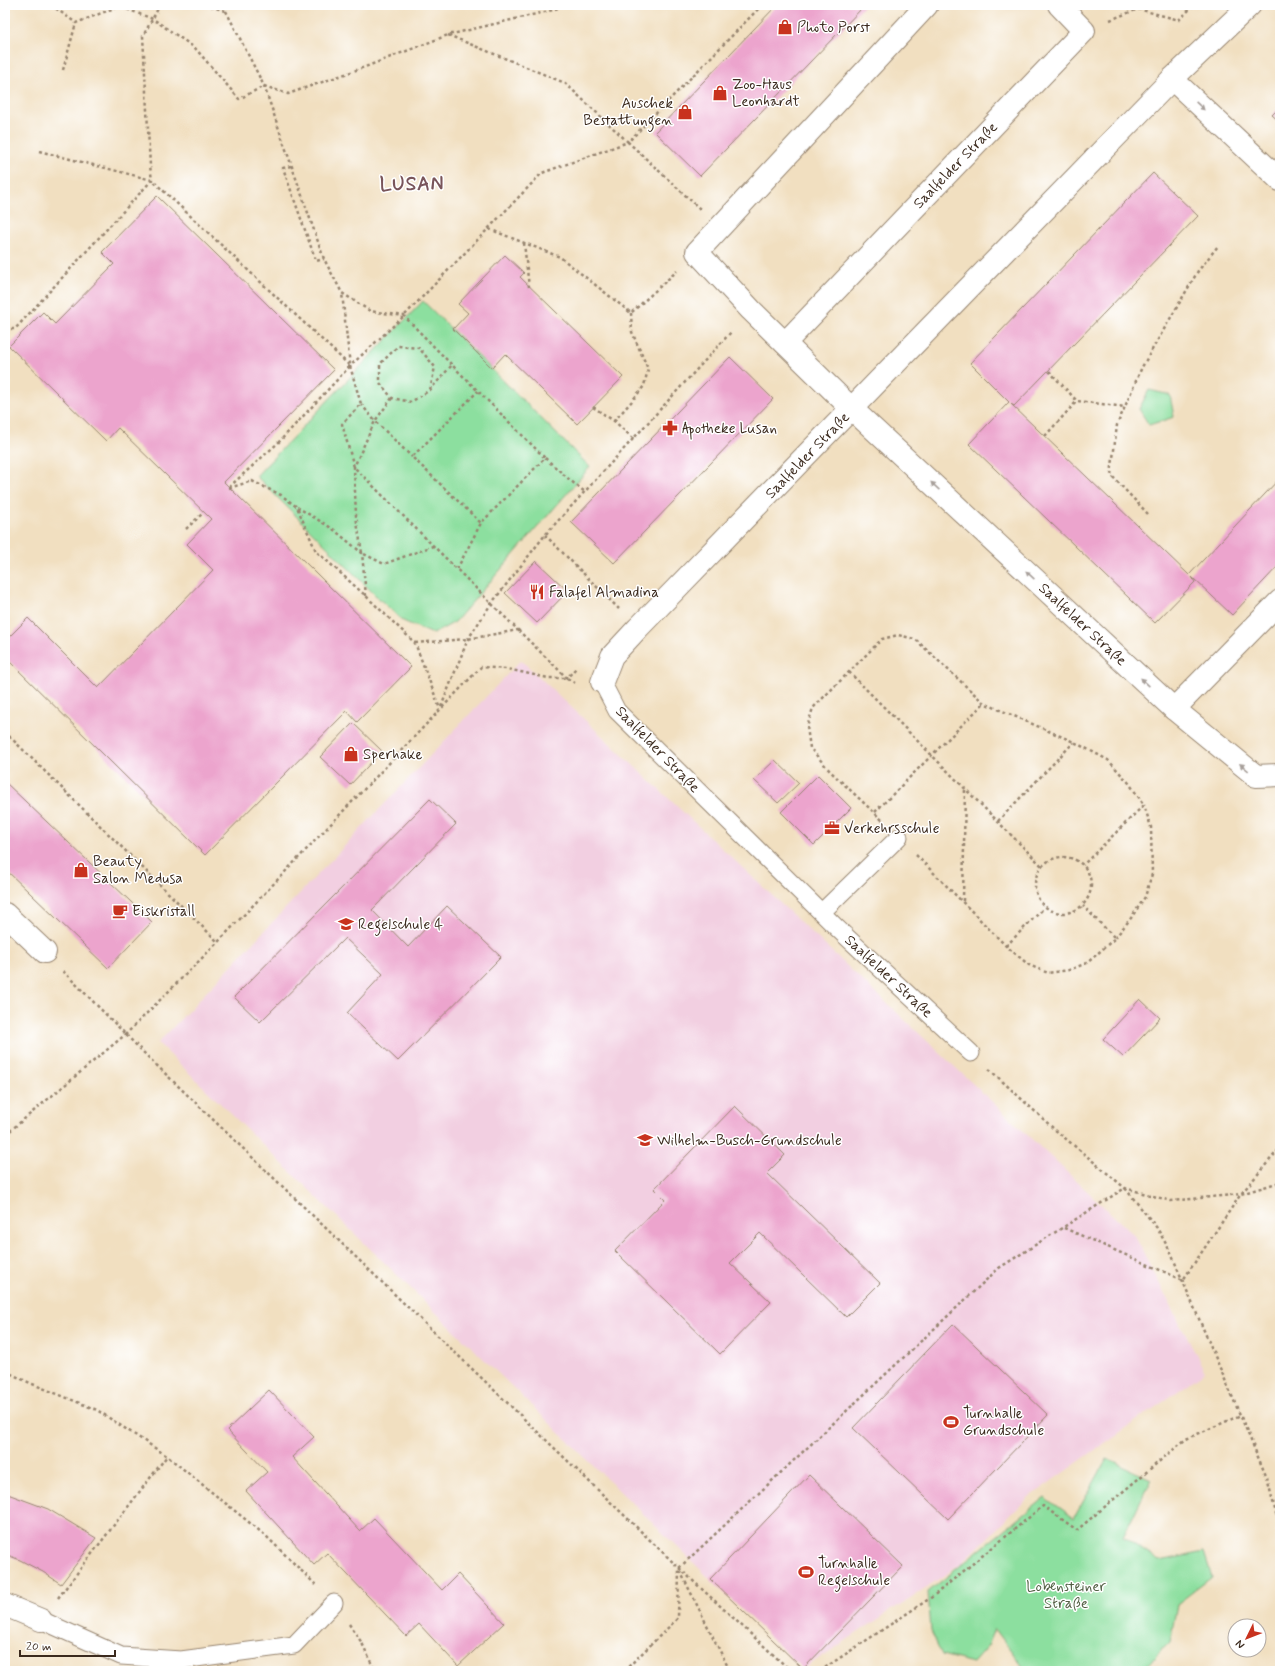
<svg xmlns="http://www.w3.org/2000/svg" width="1285" height="1676" viewBox="0 0 1285 1676" font-family="Mynerve,sans-serif">
  <style>
    .built { fill: #f2cfe1 }
    .green { fill: #8cdf9f; stroke: #64845e }
    .building { fill: #eca4cd }
    .lines { fill: none; stroke-linecap: round; stroke-linejoin: round }
    .service-casing { stroke: #96846f; stroke-width: 19 }
    .minor-casing { stroke: #96846f; stroke-width: 24 }
    .path { stroke: #96846f; stroke-width: 2.5; stroke-dasharray: 3 3; stroke-linecap: butt }
    .service { stroke: #fff; stroke-width: 17 }
    .minor { stroke: #fff; stroke-width: 22 }
    .oneway { fill: #a79f9a }
    .labels { text-anchor: middle; stroke-width: 3; stroke-linejoin: round; paint-order: stroke }
    .poi-label { font-size: 15px; fill: #3b2a1e; stroke: #fff; text-anchor: start }
    .street-label { font-size: 15px; fill: #3b2a1e; stroke: #fff }
    .park-label { font-size: 15px; fill: #536045; stroke: #fff }
    .district-label { font-size: 19px; font-weight: bold; letter-spacing: 1px; fill: #79555b; stroke: #fff }
  </style>
  <rect width="100%" height="100%" fill="#fff"/>
  <filter id="ink" filterUnits="userSpaceOnUse"><feTurbulence type="fractalNoise" baseFrequency=".025" numOctaves="2"/><feDisplacementMap in="SourceGraphic" scale="8" xChannelSelector="R" yChannelSelector="G"/><feConvolveMatrix kernelMatrix="1 2 1 2 8 2 1 2 1" color-interpolation-filters="sRGB"/></filter>
  <filter id="wash" filterUnits="userSpaceOnUse"><feTurbulence type="fractalNoise" baseFrequency=".012" numOctaves="4" result="noise"/><feDisplacementMap in="SourceGraphic" scale="16" xChannelSelector="R" yChannelSelector="G"/><feGaussianBlur stdDeviation="0.9" result="paint"/><feColorMatrix in="noise" values="0 0 0 0 0 0 0 0 0 0 0 0 0 0 0 0 0 1.4 0 .05"/><feComposite in="paint" operator="in"/></filter>
  <g filter="url(#wash)">
    <rect width="100%" height="100%" fill="#f1dfc0"/>
    <!-- built -->
    <path class="built" d="M521 660 1135 1236 1205 1372 1029 1497 960 1565 803 1669 158 1043Z"/>
    <!-- green -->
    <g class="green">
      <path d="M423 301 590 467 455 622 433 634 403 621 374 594 256 476Z"/>
      <path d="M1149 390 1170 395 1174 417 1149 425 1139 409Z"/>
      <path d="M1107 1459 1151 1479 1123 1537 1159 1561 1204 1552 1212 1577 1177 1604 1170 1642 1141 1671H1026L995 1629 988 1646 973 1663 942 1655 931 1631 928 1592 1045 1497 1074 1518Z"/>
    </g>
    <g id="blocks">
      <!-- building -->
      <g class="building">
        <path d="M777 5H865L700 176 655 132Z"/>
        <path d="M1280 107V122L1272 115Z"/>
        <path d="M1153 173 1198 216 1014 406 1011 404 1189 575 1280 478V564L1232 615 1192 577 1195 582 1155 623 969 444 1009 402 970 363Z"/>
        <path d="M157 196 334 370 224 482 411 667 357 722 347 711 205 855 5 657V641L28 618 98 688 213 570 187 544 211 519 118 428 106 441 9 346 43 312 55 324 114 264 102 252Z"/>
        <path d="M505 255 524 273 520 277 623 377 577 424 505 354 492 368 453 329 468 313 458 304Z"/>
        <path d="M730 357 773 399 614 563 571 522Z"/>
        <path d="M536 561 568 591 537 623 505 593Z"/>
        <path d="M353 723 382 751 350 785 320 757Z"/>
        <path d="M775 760 799 783 778 803 754 780Z"/>
        <path d="M818 775 851 808 814 845 781 812Z"/>
        <path d="M5 782 152 922 108 968 5 869Z"/>
        <path d="M430 799 456 824 372 910 408 947 447 906 501 957 398 1061 347 1013 383 974 345 938 260 1022 234 997Z"/>
        <path d="M1140 999 1160 1018 1123 1057 1103 1039Z"/>
        <path d="M735 1106 785 1155 767 1173 880 1283 846 1317 760 1233 730 1263 771 1302 720 1354 615 1251 665 1200 654 1189Z"/>
        <path d="M953 1324 1048 1415 948 1519 853 1428Z"/>
        <path d="M269 1390 314 1437 292 1457 360 1531 374 1518 442 1590 458 1574 504 1623 458 1666 419 1624 406 1636 327 1553 314 1565 246 1491 267 1472 227 1430Z"/>
        <path d="M809 1475 903 1566 803 1669 710 1579Z"/>
        <path d="M5 1493 48 1509 96 1538 61 1584 43 1572 20 1560 5 1554Z"/>
      </g>
    </g>
  </g>
  <g filter="url(#ink)">
    <use href="#blocks" fill-opacity="0" stroke="#96846f" stroke-width="1"/>
    <g class="lines">
      <!-- service casing -->
      <g class="service-casing">
        <g id="service">
          <path d="M602 682 617 711 837 928 971 1053"/>
          <path d="M822 912 899 837"/>
          <path d="M41 1620 121 1656 181 1660 294 1645 334 1603"/>
        </g>
      </g>
      <!-- minor casing -->
      <g class="minor-casing">
        <g id="minor">
          <path d="M927 5 697 252 751 310 852 409 1174 709 1256 776 1280 775"/>
          <path d="M1172 79 1280 180"/>
          <path d="M785 343 1084 31 1059 5"/>
          <path d="M602 682 612 656 638 628 1172 79 1250 5"/>
          <path d="M1174 709 1280 601"/>
          <path d="M5 914 45 952"/>
          <path d="M5 1605 41 1620"/>
        </g>
      </g>
      <!-- path -->
      <g class="path">
        <path d="M51 5 76 23 122 5"/>
        <path d="M116 5 153 19 195 48 239 99 264 86 288 94 365 67 448 35 553 10 565 5"/>
        <path d="M205 5 226 11"/>
        <path d="M227 5 226 11 264 86 324 259 342 293 370 311 404 316 452 365"/>
        <path d="M1110 20 1138 9 1179 20 1194 5"/>
        <path d="M448 35 565 83 628 142 762 5"/>
        <path d="M63 70 76 23"/>
        <path d="M39 151 152 180 350 366 342 293"/>
        <path d="M291 166 283 168 316 261 324 259"/>
        <path d="M489 229 560 257 631 313 677 271"/>
        <path d="M524 243 529 287"/>
        <path d="M5 329H15L152 180 150 166 143 36 160 5"/>
        <path d="M1049 371 1077 401 1125 407"/>
        <path d="M430 390 435 367 419 348 398 346 380 364V383L392 398 411 402 430 390 452 365 545 458 481 523 412 457 478 391"/>
        <path d="M392 398 375 421 354 467 356 516 362 553 384 564 433 546"/>
        <path d="M361 404 375 421 412 457"/>
        <path d="M593 407 614 421 634 439"/>
        <path d="M614 421 632 401 644 386 648 369 632 332 631 313"/>
        <path d="M1045 436 1077 401"/>
        <path d="M545 458 571 481 585 492"/>
        <path d="M229 487 278 443 350 366"/>
        <path d="M229 488 252 481 281 495 297 507 316 551 367 597 415 643 440 709"/>
        <path d="M297 507 333 529 362 553 366 596"/>
        <path d="M1148 514 1111 475 1117 425 1142 367 1198 271 1218 246"/>
        <path d="M186 529 203 513"/>
        <path d="M545 535 619 609"/>
        <path d="M457 569 481 523"/>
        <path d="M518 630 567 678 576 668"/>
        <path d="M415 643 468 639 518 630 354 467 342 424 361 404 350 366 404 316 542 173 628 142 700 209"/>
        <path d="M849 672 1042 866"/>
        <path d="M441 707 468 639 491 604 545 535 732 331"/>
        <path d="M5 732 218 942"/>
        <path d="M875 812 984 703"/>
        <path d="M882 820 830 771 810 748 807 727 813 708 882 639 898 635 915 639 984 703 1074 742 1108 760 1129 783 1144 805 1083 865"/>
        <path d="M998 821 1074 742"/>
        <path d="M916 855 1006 946 1029 965 1048 973 1069 970 1087 963 1115 938 1083 906"/>
        <circle cx="1063" cy="885" r="28"/>
        <path d="M963 901 965 788"/>
        <path d="M1115 938 1131 918 1145 897 1152 874 1151 827 1144 805"/>
        <path d="M1006 946 1044 908"/>
        <path d="M63 971 148 1057 679 1568 999 1268 1125 1188 1157 1228 1170 1251 1267 1478 1280 1529"/>
        <path d="M989 1069 1054 1129 1125 1188 1171 1201 1241 1194 1280 1148"/>
        <path d="M5 1135 126 1034 218 942 481 667 507 669 548 678H567L575 683"/>
        <path d="M1064 1228 1183 1280 1241 1194 1280 1182"/>
        <path d="M5 1371 30 1383 97 1410 167 1456 266 1536 316 1585"/>
        <path d="M679 1568 791 1671"/>
        <path d="M680 1571 730 1671"/>
        <path d="M58 1598 167 1456"/>
        <path d="M349 1624 362 1643 375 1671"/>
        <path d="M624 1671 678 1618 679 1569"/>
        <path d="M820 1671 932 1597 1043 1506 1077 1530 1186 1439 1241 1415"/>
      </g>
      <!-- service -->
      <use href="#service" class="service"/>
      <!-- minor -->
      <use href="#minor" class="minor"/>
    </g>
    <!-- one-way arrows -->
    <defs><path id="oneway-solid" d="M-6-.8H1V-3.2L6.5 0L1 3.2V.8H-6Z"/></defs>
    <g class="oneway">
      <use href="#oneway-solid" transform="translate(1200 106) rotate(43)"/>
      <use href="#oneway-solid" transform="translate(935 486) rotate(-137)"/>
      <use href="#oneway-solid" transform="translate(1030 575) rotate(-137)"/>
      <use href="#oneway-solid" transform="translate(1145 682) rotate(-137)"/>
      <use href="#oneway-solid" transform="translate(1244 767) rotate(-141)"/>
    </g>
  </g>
  <!-- icons -->
  <defs>
    <g id="shop-bare" transform="scale(1.2)"><path d="M-5-2.5h2.3a2.7 3.5 0 0 1 5.4 0H5L5.5 6h-11ZM-1.5-2.5h3a1.5 2.3 0 0 0-3 0Z" fill="#c8321e" stroke="#fff" stroke-width="2.5" paint-order="stroke"/></g>
    <g id="pharmacy-bare" transform="scale(1.2)"><path d="M-2-6h4v4h4v4h-4v4h-4v-4h-4v-4h4Z" fill="#c8321e" stroke="#fff" stroke-width="2.5" paint-order="stroke"/></g>
    <g id="restaurant-bare" transform="scale(1.2)"><path d="M-5-6h1v4h1v-4h1v4h1v-4h1v5L-1.5 .5V6h-2V.5L-5-1ZM5-6V6H3V1.5H1.5Q1.5-4 5-6Z" fill="#c8321e" stroke="#fff" stroke-width="2.5" paint-order="stroke"/></g>
    <g id="office-bare" transform="scale(1.2)"><path d="M-6-3h4V-5.5h4V-3h4V5H-6ZM-1-4.5V-3h2v-1.5ZM-6 0V1H6V0Z" fill="#c8321e" stroke="#fff" stroke-width="2.5" paint-order="stroke"/></g>
    <g id="cafe-bare" transform="scale(1.2)"><path d="M-5.5-4.5H6V0H3Q3 3.5 0 3.5H-2.5Q-5.5 3.5-5.5 0ZM3-3.2v2h1.7v-2ZM-6 4.5H4V6H-6Z" fill="#c8321e" stroke="#fff" stroke-width="2.5" paint-order="stroke"/></g>
    <g id="school-bare" transform="scale(1.2)"><path d="M0-5L7-2L0 1L-7-2ZM-4 1L0 2.5L4 1V4Q0 6-4 4Z" fill="#c8321e" stroke="#fff" stroke-width="2.5" paint-order="stroke"/></g>
    <g id="stadium-bare" transform="scale(1.2)"><path d="M0-5a6.5 5 0 1 0 0 10a6.5 5 0 1 0 0-10ZM-3.5-1.8h7v3.6h-7Z" fill="#c8321e" stroke="#fff" stroke-width="2.5" paint-order="stroke"/></g>
  </defs>
  <g fill-rule="evenodd">
    <use href="#shop-bare" x="785" y="27"/>
    <use href="#shop-bare" x="720" y="93"/>
    <use href="#shop-bare" x="685" y="112"/>
    <use href="#pharmacy-bare" x="670" y="428"/>
    <use href="#restaurant-bare" x="537" y="592"/>
    <use href="#shop-bare" x="351" y="754"/>
    <use href="#office-bare" x="832" y="828"/>
    <use href="#shop-bare" x="81" y="870"/>
    <use href="#cafe-bare" x="120" y="911"/>
    <use href="#school-bare" x="346" y="924"/>
    <use href="#school-bare" x="645" y="1140"/>
    <use href="#stadium-bare" x="951" y="1422"/>
    <use href="#stadium-bare" x="806" y="1572"/>
  </g>
  <g class="labels">
    <!-- poi labels -->
    <g class="poi-label">
      <text x="797" y="32">Photo Porst</text>
      <text x="732" y="89">Zoo-Haus<tspan x="732" dy="17">Leonhardt</tspan></text>
      <text x="673" y="108" text-anchor="end">Auschek<tspan x="673" dy="17">Bestattungen</tspan></text>
      <text x="682" y="433">Apotheke Lusan</text>
      <text x="549" y="597">Falafel Almadina</text>
      <text x="363" y="759">Sperhake</text>
      <text x="844" y="833">Verkehrsschule</text>
      <text x="93" y="866">Beauty<tspan x="93" dy="17">Salon Medusa</tspan></text>
      <text x="132" y="916">Eiskristall</text>
      <text x="358" y="929">Regelschule 4</text>
      <text x="657" y="1145">Wilhelm-Busch-Grundschule</text>
      <text x="963" y="1418">Turnhalle<tspan x="963" dy="17">Grundschule</tspan></text>
      <text x="818" y="1568">Turnhalle<tspan x="818" dy="17">Regelschule</tspan></text>
    </g>
    <!-- street labels -->
    <g class="street-label">
      <text transform="translate(955 165) rotate(-46)" y="5">Saalfelder Straße</text>
      <text transform="translate(807 455) rotate(-46)" y="5">Saalfelder Straße</text>
      <text transform="translate(1083 624) rotate(43)" y="5">Saalfelder Straße</text>
      <text transform="translate(658 749) rotate(46)" y="5">Saalfelder Straße</text>
      <text transform="translate(889 976) rotate(43)" y="5">Saalfelder Straße</text>
    </g>
    <!-- park labels -->
    <g class="park-label">
      <text x="1066" y="1591">Lobensteiner<tspan x="1066" dy="17">Straße</tspan></text>
    </g>
    <!-- district labels -->
    <g class="district-label">
      <text x="412" y="190">LUSAN</text>
    </g>
  </g>
  <!-- margin -->
  <rect width="1285" height="1676" fill="none" stroke="#fff" stroke-width="20"/>
  <!-- north arrow -->
  <g transform="translate(1247 1638) rotate(227)"><circle r="19" fill="#ffffff" stroke="#b1aaa5"/>
  <path d="M0-3L7 15L0 10L-7 15Z" fill="#c8321e"/>
  <text y="-6" font-size="11" font-weight="bold" text-anchor="middle" fill="#3b2a1e">N</text>
  </g>
  <!-- scale -->
  <path d="M20 1650v6h95v-6" fill="none" stroke="#3b2a1e" stroke-width="2"/>
  <text x="26" y="1650" font-size="12" fill="#3b2a1e" stroke="#ffffff" stroke-width="3" paint-order="stroke">20 m</text>
</svg>
